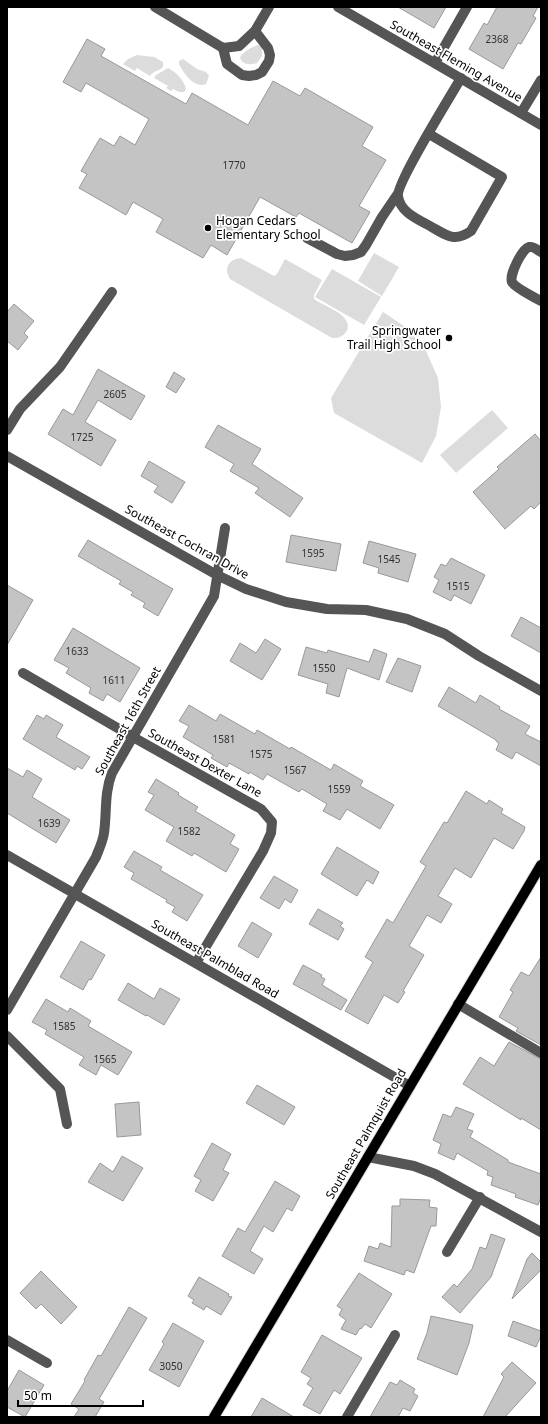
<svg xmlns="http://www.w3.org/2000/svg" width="548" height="1424" viewBox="0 0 548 1424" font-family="'Noto Sans',sans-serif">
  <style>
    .green { fill: #dcdcdc }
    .building { fill: #c4c4c4; stroke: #999 }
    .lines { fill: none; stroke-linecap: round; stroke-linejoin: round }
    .major-casing { stroke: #dbdbdb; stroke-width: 12 }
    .minor { stroke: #555; stroke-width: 10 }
    .major { stroke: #000; stroke-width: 10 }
    .poi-dot { fill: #000; stroke: #fff; stroke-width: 1.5 }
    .labels { text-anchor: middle; stroke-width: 3.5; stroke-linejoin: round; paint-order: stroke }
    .number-label { font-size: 10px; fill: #313131 }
    .street-label { font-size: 12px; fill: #000; stroke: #fff }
    .poi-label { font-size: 12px; fill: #000; stroke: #fff; text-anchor: start }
  </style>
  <rect width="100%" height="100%" fill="#fff"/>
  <!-- green -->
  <g class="green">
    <path d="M259 45 262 48V56L257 63C250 65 243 65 240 58 242 52 253 46 259 45Z"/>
    <path d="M137 55 154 57 163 62V67C160 71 154 70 150 76L137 68 135 71 123 64 128 59Z"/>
    <path d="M183 59 197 69 206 72 209 76 206 84C195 89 183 73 179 64V61Z"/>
    <path d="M168 68C176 72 184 80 186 89L184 92H179L173 89 171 91 166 88 168 86 154 78 156 75Z"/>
    <path d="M374 253 399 267 382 296 358 281Z"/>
    <path d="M241 258 274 276 277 274 285 259 322 280 314 295V299C322 305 340 311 345 319 353 329 343 339 332 338L230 279C223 268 229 259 241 258Z"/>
    <path d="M332 269 381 297 364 325 315 297Z"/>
    <path d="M383 312 407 328 426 351 438 378 441 407 436 436 422 463 334 413 331 398Z"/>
    <path d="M492 410 508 428 456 473 440 455Z"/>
  </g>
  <!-- building -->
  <g class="building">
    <path d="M398 7H446L434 28Z"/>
    <path d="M497 7H538L533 16 536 18 521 44 518 43 503 69 469 49 484 23 487 25Z"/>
    <path d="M87 39 105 49 101 56 186 104 192 93 248 125 273 81 300 96 305 88 373 127 362 146 386 160 359 206 370 212 352 243 299 213 296 217 260 197 227 255 211 245 203 258 156 232 163 219 133 202 126 215 79 188 87 174 81 171 100 138 114 146 120 136 135 145 149 119 86 83 81 92 63 82Z"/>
    <path d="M14 304 34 321 24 333 28 337 18 350 7 341V312Z"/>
    <path d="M98 369 145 396 131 420 98 400 85 422 116 440 101 466 48 434 63 409 73 415Z"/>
    <path d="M174 372 185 379 176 393 166 387Z"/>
    <path d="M218 425 261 449 252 464 303 498 290 517 255 493 259 488 230 471 234 464 205 447Z"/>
    <path d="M535 434 541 441V502L534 509 531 506 505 529 473 492 499 469 497 467Z"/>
    <path d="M149 461 185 482 172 503 154 492 158 486 141 476Z"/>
    <path d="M291 535 341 544 336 571 286 562Z"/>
    <path d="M88 540 173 589 158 616 143 607 145 603 131 595 133 592 119 584 121 581 78 556Z"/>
    <path d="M369 541 416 554 408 582 378 573 379 568 363 563Z"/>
    <path d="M451 558 485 575 471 604 454 595 451 601 433 592 439 580 434 577 441 564 446 566Z"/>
    <path d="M7 585 33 600 7 645Z"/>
    <path d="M521 617 541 628V653L511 636Z"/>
    <path d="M73 628 140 668 120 702 107 694 103 701 89 693 91 688 66 673 69 668 54 660Z"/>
    <path d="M265 639 281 649 262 680 230 661 240 643 256 653Z"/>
    <path d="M306 647 327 653 328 650 369 662 374 649 387 654 379 680 347 668 339 697 326 693 328 684 298 675Z"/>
    <path d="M398 658 421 666 412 692 386 682Z"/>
    <path d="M449 687 476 703 480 695 500 707 499 709 530 726 525 734 541 742V766L516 752 512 759 496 750 499 743 496 741V740L438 706Z"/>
    <path d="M189 705 216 721 220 714 255 734 257 730 290 749 291 747 331 770 334 764 363 781 360 786 394 805 380 829 347 809 340 820 323 811 327 804 302 789 299 792 267 774 263 780 250 772 249 774 229 763 227 767 211 758 213 755 183 737 189 726 179 721Z"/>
    <path d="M37 715 44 719 46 715 63 725 56 737 90 757 82 769 77 766 75 770 23 739Z"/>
    <path d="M7 768 23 777 27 770 42 779 32 797 70 820 56 843 7 813Z"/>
    <path d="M156 779 179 793 178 795 198 807 195 811 235 835 230 844 239 849 226 872 194 853 192 856 166 841 174 827 145 810 154 795 148 792Z"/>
    <path d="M466 791 487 804 489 800 503 809 501 813 525 827 524 831 513 849 494 838 471 878 455 868 438 896 452 904 441 923 427 915 409 946 424 955 403 991 405 992 398 1003 384 995 368 1024 345 1011 373 962 365 957 387 919 393 923 426 866 420 862 444 822 447 823Z"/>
    <path d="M337 847 379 872 373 884 367 880 357 896 321 874Z"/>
    <path d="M134 851 162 867 160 870 203 895 187 921 172 912 175 907 166 902 167 900 131 879 134 873 124 867Z"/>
    <path d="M274 876 298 890 291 903 285 899 279 909 260 898Z"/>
    <path d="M318 909 343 923 340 926 344 929 338 940 309 924Z"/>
    <path d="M252 922 272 934 258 958 238 946Z"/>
    <path d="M81 941 105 955 91 980 89 979 83 990 60 977Z"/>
    <path d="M541 957V1045L516 1031 518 1028 499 1017 513 992 510 990 521 972 529 976Z"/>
    <path d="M303 965 322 975 321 977 325 979 322 985 347 1000 341 1010 293 984Z"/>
    <path d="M128 983 154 999 160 988 180 999 164 1025 147 1015 146 1016 118 1000Z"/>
    <path d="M46 999 68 1012 70 1008 91 1021 88 1026 132 1052 118 1075 101 1065 96 1075 79 1065 84 1057 45 1034 47 1030 32 1022Z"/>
    <path d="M509 1042 541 1059V1130L521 1118V1120L463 1084 480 1057 494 1066Z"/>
    <path d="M257 1085 295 1107 284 1125 246 1103Z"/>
    <path d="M139 1102 141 1135 117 1137 115 1104Z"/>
    <path d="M456 1107 474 1114 467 1129 473 1131 470 1137 508 1160V1162L541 1174V1197L538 1205 515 1197 516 1194 491 1185 493 1177 487 1175 488 1171 457 1153 454 1160 438 1153 441 1144 433 1140 443 1114 451 1117Z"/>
    <path d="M212 1143 231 1154 223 1170 229 1173 213 1201 195 1191 201 1180 194 1176Z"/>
    <path d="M122 1156 143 1168 123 1201 88 1182 100 1163 113 1172Z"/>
    <path d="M275 1181 300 1196 292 1211 287 1208 273 1232 264 1226 250 1251 263 1259 254 1274 222 1256 238 1228 245 1232Z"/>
    <path d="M400 1199 430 1200 429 1207 437 1208 436 1226H431L414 1273 406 1270 404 1275 364 1261 369 1246 378 1249 380 1243 391 1247 392 1206H400Z"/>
    <path d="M491 1234 505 1239 491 1277 460 1313 442 1297 454 1284 457 1287 472 1269 480 1247 486 1249Z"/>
    <path d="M532 1253 541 1262V1270L512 1299 527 1259Z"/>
    <path d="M41 1271 77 1307 61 1324 41 1304 36 1309 20 1293Z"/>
    <path d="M359 1273 392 1294 371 1328 365 1324 361 1329 360 1328 356 1335 341 1329 346 1320 339 1315 342 1309 337 1306Z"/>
    <path d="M199 1277 229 1294 228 1296 232 1297 221 1315 206 1306 204 1310 192 1303 194 1300 188 1296Z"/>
    <path d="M129 1307 147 1318 99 1399 104 1402 95 1417H74L79 1409 71 1404 85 1381 84 1380 98 1355 101 1356Z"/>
    <path d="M431 1316 473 1325 469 1343 457 1375 417 1359 427 1333Z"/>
    <path d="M513 1321 541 1331V1336L536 1347 508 1336Z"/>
    <path d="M173 1323 204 1341 179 1387 149 1370 164 1344 162 1342Z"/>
    <path d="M322 1335 362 1358 340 1394 334 1390 320 1414 303 1405 313 1388 307 1384 311 1378 301 1372Z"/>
    <path d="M512 1362 536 1383 505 1417H483L504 1377 501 1374Z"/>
    <path d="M19 1370 44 1385 25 1417 7 1407V1391Z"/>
    <path d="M400 1380 415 1389 413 1393 418 1396 410 1411 403 1408 398 1417H370L390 1382 397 1385Z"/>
    <path d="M262 1398 294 1417H251Z"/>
  </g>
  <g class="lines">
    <!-- major casing -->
    <g class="major-casing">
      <path id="major" d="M214 1417 541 865"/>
    </g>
    <!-- minor -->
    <g class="minor">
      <path d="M155 7 223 48 239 46 255 31 269 7"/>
      <path d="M338 7 541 125"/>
      <path d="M223 48 227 64 242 75 249 76 256 75 262 72 269 61 270 55 268 48 255 31"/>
      <path d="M435 63 467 7"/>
      <path d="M521 113 541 80"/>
      <path d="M429 134 502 177 471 231C454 243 446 235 430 226 417 219 400 212 398 196 396 184 451 95 461 78"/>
      <path d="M307 238 337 254 345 256 353 255 361 252 366 245 382 217 397 195"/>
      <path d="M541 252C537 250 534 246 529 247 522 249 509 275 512 282 515 288 534 297 541 301"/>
      <path d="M7 430 20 409 60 367 112 292"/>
      <path d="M7 456 217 575 246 589 286 602 327 609 366 610 407 619 445 634 479 656 541 691"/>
      <path d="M23 673 133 737 261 809 272 822 271 833 263 851 196 963"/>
      <path d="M7 855 410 1086"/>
      <path d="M458 1004 541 1053"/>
      <path d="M7 1010 96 857C99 849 103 841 104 833 107 813 104 793 112 773L214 596 225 528"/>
      <path d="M7 1036 60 1089 67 1124"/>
      <path d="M368 1157 414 1166 435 1174 541 1232"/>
      <path d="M447 1252 480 1197"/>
      <path d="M7 1340 47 1363"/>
      <path d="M347 1417 395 1335"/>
    </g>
    <!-- major -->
    <use href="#major" class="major"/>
  </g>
  <!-- markers -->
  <g class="poi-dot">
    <circle cx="208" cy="228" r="4"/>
    <circle cx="449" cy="338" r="4"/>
  </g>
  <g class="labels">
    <!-- number labels -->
    <g class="number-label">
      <text x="497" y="43">2368</text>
      <text x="234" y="169">1770</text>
      <text x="115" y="398">2605</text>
      <text x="82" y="441">1725</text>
      <text x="313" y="557">1595</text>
      <text x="389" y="563">1545</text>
      <text x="458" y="590">1515</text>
      <text x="77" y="655">1633</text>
      <text x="324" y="672">1550</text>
      <text x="114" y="684">1611</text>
      <text x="224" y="743">1581</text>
      <text x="261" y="758">1575</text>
      <text x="295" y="774">1567</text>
      <text x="339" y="793">1559</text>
      <text x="49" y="827">1639</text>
      <text x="189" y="835">1582</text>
      <text x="64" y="1030">1585</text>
      <text x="105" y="1063">1565</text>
      <text x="171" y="1370">3050</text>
    </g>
    <!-- street labels -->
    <g class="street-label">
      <text transform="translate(456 61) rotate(30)" y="4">Southeast Fleming Avenue</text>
      <text transform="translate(187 542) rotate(29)" y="4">Southeast Cochran Drive</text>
      <text transform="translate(128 721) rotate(-61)" y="4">Southeast 16th Street</text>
      <text transform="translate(205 763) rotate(29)" y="4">Southeast Dexter Lane</text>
      <text transform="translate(215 959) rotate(30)" y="4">Southeast Palmblad Road</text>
      <text transform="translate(366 1134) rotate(-60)" y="4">Southeast Palmquist Road</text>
    </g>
    <!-- poi labels -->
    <g class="poi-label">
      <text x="216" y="225">Hogan Cedars<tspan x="216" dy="14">Elementary School</tspan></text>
      <text x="441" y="335" text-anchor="end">Springwater<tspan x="441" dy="14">Trail High School</tspan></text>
    </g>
  </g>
  <!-- border -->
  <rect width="548" height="1424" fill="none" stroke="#000000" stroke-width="16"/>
  <!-- scale -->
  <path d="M18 1400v6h125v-6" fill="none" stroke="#000000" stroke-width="2"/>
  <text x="24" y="1400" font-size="12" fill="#000000" stroke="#ffffff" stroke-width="3" paint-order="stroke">50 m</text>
</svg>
